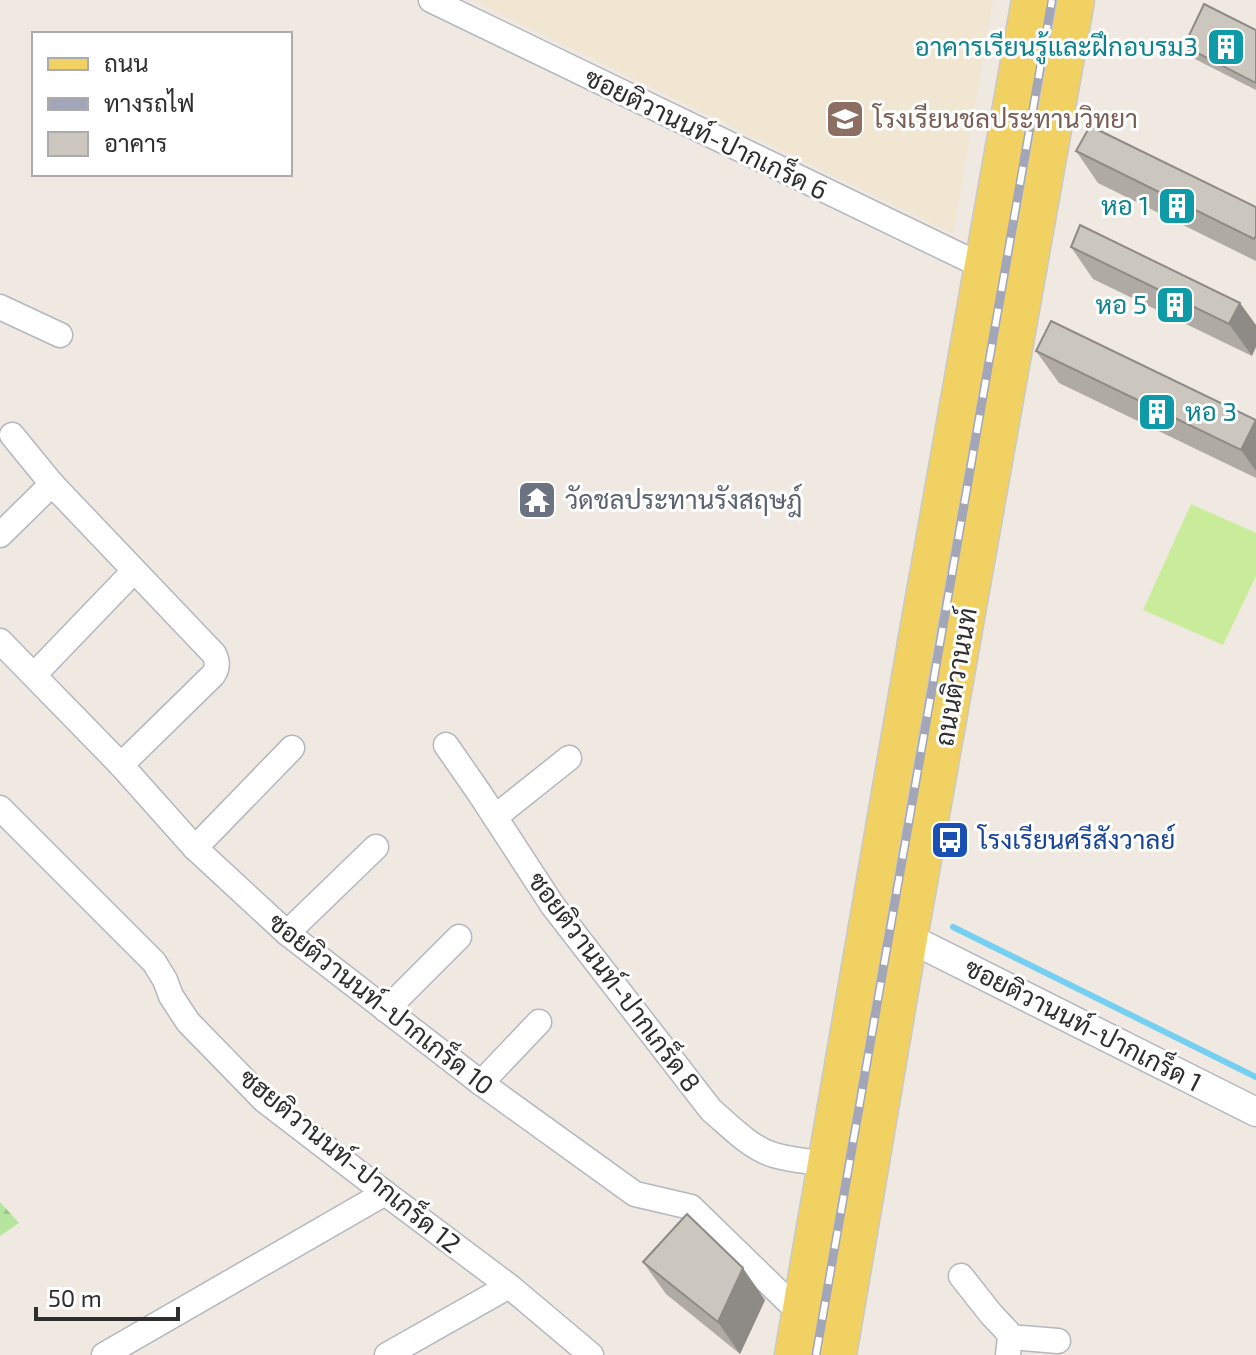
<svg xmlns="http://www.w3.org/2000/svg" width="1256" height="1355" viewBox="0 0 1256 1355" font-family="'Exo 2',Sarabun,sans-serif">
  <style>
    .education { fill: #f0e6d1 }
    .forest { fill: url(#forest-firs) }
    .pitch { fill: #c9ec9a }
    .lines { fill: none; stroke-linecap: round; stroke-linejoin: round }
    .stream { stroke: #75cff0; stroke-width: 6 }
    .minor-casing { stroke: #b4b7c1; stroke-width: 27 }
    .tertiary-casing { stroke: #b4b7c1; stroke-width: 31 }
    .primary-casing { stroke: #c9c9c9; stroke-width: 39 }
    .minor { stroke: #fff; stroke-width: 24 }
    .tertiary { stroke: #fff; stroke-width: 28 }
    .primary { stroke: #f2d163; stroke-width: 36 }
    .rail-casing { stroke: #a3a6b8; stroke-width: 9 }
    .rail { stroke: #fff; stroke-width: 6; stroke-dasharray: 18; stroke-linecap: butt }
    .wall { fill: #afaba4 }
    .shaded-wall { fill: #8e8b86 }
    .building { fill: #cbc7bf; stroke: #8e8b86; stroke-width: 2 }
    .labels { text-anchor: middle; stroke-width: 6; stroke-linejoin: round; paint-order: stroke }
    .culture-label { font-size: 26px; fill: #0d838f; stroke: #fff; text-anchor: end }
    .education-label { font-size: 26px; fill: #785e54; stroke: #fff; text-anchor: start }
    .street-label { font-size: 26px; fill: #2e2e2e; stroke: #fff }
    .worship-label { font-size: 26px; fill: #5b616d; stroke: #fff; text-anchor: start }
    .transit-label { font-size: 26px; fill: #164399; stroke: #fff; text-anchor: start }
  </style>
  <defs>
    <pattern id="forest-firs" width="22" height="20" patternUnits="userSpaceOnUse" patternTransform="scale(2)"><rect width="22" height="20" fill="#b6e59e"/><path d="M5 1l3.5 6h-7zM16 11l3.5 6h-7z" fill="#9dc588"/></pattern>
  </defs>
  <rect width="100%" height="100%" fill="#efe9e1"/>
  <!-- education -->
  <path class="education" d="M472 0H993L953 234Z"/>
  <!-- forest -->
  <path class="forest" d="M0 1202 19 1223 0 1236Z"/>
  <!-- pitch -->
  <path class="pitch" d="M1191 504 1256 533V576L1223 645 1143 610Z"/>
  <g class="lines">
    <!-- stream -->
    <path class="stream" d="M953 927 1256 1077"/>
    <!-- minor casing -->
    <g class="minor-casing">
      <g id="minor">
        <path d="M431 0 982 266"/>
        <path d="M0 307 60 335"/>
        <path d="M12 435 52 484 214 654C218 662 218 668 213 675L121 765"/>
        <path d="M0 535 52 484"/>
        <path d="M0 641 121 765 195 848 287 933 481 1083 635 1194 691 1207 800 1313"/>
        <path d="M34 675 134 571"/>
        <path d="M446 745 480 794 553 906 711 1110C730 1126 750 1148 774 1155 790 1160 808 1161 825 1164"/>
        <path d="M0 808 154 962 165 980 171 996 188 1022 264 1100 385 1193 509 1286 591 1355"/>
        <path d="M495 817 569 758"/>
        <path d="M195 848 292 748"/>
        <path d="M287 933 376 847"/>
        <path d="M386 1010 459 937"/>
        <path d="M481 1083 539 1022"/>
        <path d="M961 1276 991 1314 1007 1331 1010 1337 1008 1355"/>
        <path d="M1010 1337 1058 1341"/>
        <path d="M104 1355 385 1193"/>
        <path d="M387 1355 509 1286"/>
      </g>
    </g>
    <!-- tertiary casing -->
    <g class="tertiary-casing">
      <path id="tertiary" d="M909 938 1256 1112"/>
    </g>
    <!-- primary casing -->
    <g class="primary-casing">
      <g id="primary">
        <path d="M793 1355 916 643 1030 0"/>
        <path d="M838 1355 909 938 1076 0"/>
      </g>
    </g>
    <!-- minor -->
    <use href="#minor" class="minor"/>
    <!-- tertiary -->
    <use href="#tertiary" class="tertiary"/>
    <!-- primary -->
    <use href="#primary" class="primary"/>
    <!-- rail casing -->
    <g class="rail-casing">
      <path id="rail" d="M816 1355 1052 0"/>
    </g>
    <!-- rail -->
    <use href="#rail" class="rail"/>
  </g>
  <!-- wall -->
  <g class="wall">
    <path d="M1256 30V90L1191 57 1184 46Z"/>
    <path d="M1076 151 1256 207V261L1098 183Z"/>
    <path d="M1071 247 1240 303 1252 356 1093 279Z"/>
    <path d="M1036 351 1256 420V478L1059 383Z"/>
    <path d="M643 1262 765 1300 740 1354 666 1294Z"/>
  </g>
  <!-- shaded-wall -->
  <g class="shaded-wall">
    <path d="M1240 303 1256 325V347L1252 356 1229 324Z"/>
    <path d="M1256 421V471L1241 450Z"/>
    <path d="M743 1268 765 1300 740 1354 718 1322Z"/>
  </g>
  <!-- building -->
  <g class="building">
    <path d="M1204 4 1256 30V83L1184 46Z"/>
    <path d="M1090 126 1256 207V236L1254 239 1076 151Z"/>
    <path d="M1080 225 1240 303 1229 324 1071 247Z"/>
    <path d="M1051 321 1256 420 1241 450 1036 351Z"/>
    <path d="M687 1214 743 1268 718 1322 643 1262Z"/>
  </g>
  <!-- icons -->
  <defs>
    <g id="building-square" transform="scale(2)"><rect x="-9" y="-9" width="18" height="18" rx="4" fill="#0f9aa8" stroke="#fff"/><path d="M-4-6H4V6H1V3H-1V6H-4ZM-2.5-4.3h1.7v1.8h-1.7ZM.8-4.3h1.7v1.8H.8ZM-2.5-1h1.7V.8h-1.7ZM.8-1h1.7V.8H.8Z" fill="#fff"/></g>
    <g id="school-square" transform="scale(2)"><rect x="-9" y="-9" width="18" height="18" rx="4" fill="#8d6e63" stroke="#fff"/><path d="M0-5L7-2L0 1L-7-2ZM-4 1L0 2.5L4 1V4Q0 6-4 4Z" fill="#fff"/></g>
    <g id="temple-square" transform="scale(2)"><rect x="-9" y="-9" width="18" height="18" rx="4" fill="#6b7280" stroke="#fff"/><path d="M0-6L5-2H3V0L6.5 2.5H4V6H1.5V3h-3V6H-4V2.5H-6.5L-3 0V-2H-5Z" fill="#fff"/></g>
    <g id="bus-square" transform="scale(2)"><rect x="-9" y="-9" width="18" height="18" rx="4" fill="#1a4fb4" stroke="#fff"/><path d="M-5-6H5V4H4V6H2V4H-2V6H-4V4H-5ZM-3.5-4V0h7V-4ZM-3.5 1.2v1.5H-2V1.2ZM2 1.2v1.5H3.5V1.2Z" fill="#fff"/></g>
  </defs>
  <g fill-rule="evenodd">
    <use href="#building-square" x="1226" y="47"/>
    <use href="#school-square" x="845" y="119"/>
    <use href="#building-square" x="1177" y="206"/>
    <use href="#building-square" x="1175" y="305"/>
    <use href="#building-square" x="1157" y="412"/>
    <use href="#temple-square" x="537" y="500"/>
    <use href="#bus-square" x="950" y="840"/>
  </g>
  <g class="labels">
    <!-- culture labels -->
    <g class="culture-label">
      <text x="1198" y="56">อาคารเรียนรู้และฝึกอบรม3</text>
      <text x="1149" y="215">หอ 1</text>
      <text x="1147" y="314">หอ 5</text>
      <text x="1185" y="421" text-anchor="start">หอ 3</text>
    </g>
    <!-- education labels -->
    <g class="education-label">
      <text x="873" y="128">โรงเรียนชลประทานวิทยา</text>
    </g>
    <!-- street labels -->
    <g class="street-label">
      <text transform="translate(706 134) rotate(26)" y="9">ซอยติวานนท์-ปากเกร็ด 6</text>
      <text transform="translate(956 677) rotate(-80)" y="9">ถนนติวานนท์</text>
      <text transform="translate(614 982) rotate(53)" y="9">ซอยติวานนท์-ปากเกร็ด 8</text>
      <text transform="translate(381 1004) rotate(38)" y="9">ซอยติวานนท์-ปากเกร็ด 10</text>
      <text transform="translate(1083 1025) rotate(27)" y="9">ซอยติวานนท์-ปากเกร็ด 1</text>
      <text transform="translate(350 1161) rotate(39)" y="9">ซฮยติวานนท์-ปากเกร็ด 12</text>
    </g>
    <!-- worship labels -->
    <g class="worship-label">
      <text x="565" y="509">วัดชลประทานรังสฤษฎ์</text>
    </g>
    <!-- transit labels -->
    <g class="transit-label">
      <text x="978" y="849">โรงเรียนศรีสังวาลย์</text>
    </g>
  </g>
  <!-- legend -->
  <rect x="32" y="32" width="260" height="144" fill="#ffffff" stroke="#ababab" stroke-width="2"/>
  <rect x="48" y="58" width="40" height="12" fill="#f2d163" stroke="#ababab" stroke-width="2"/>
  <text x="104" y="72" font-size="24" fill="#2e2e2e">ถนน</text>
  <rect x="48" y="98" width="40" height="12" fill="#a3a6b8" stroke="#ababab" stroke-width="2"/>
  <text x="104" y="112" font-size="24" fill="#2e2e2e">ทางรถไฟ</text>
  <rect x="48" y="132" width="40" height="24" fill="#cbc7bf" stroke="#ababab" stroke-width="2"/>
  <text x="104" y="152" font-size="24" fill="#2e2e2e">อาคาร</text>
  <!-- scale -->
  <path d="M36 1307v12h142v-12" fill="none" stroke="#2e2e2e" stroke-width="4"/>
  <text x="48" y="1307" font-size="24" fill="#2e2e2e" stroke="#ffffff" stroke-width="6" paint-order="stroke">50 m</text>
</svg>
